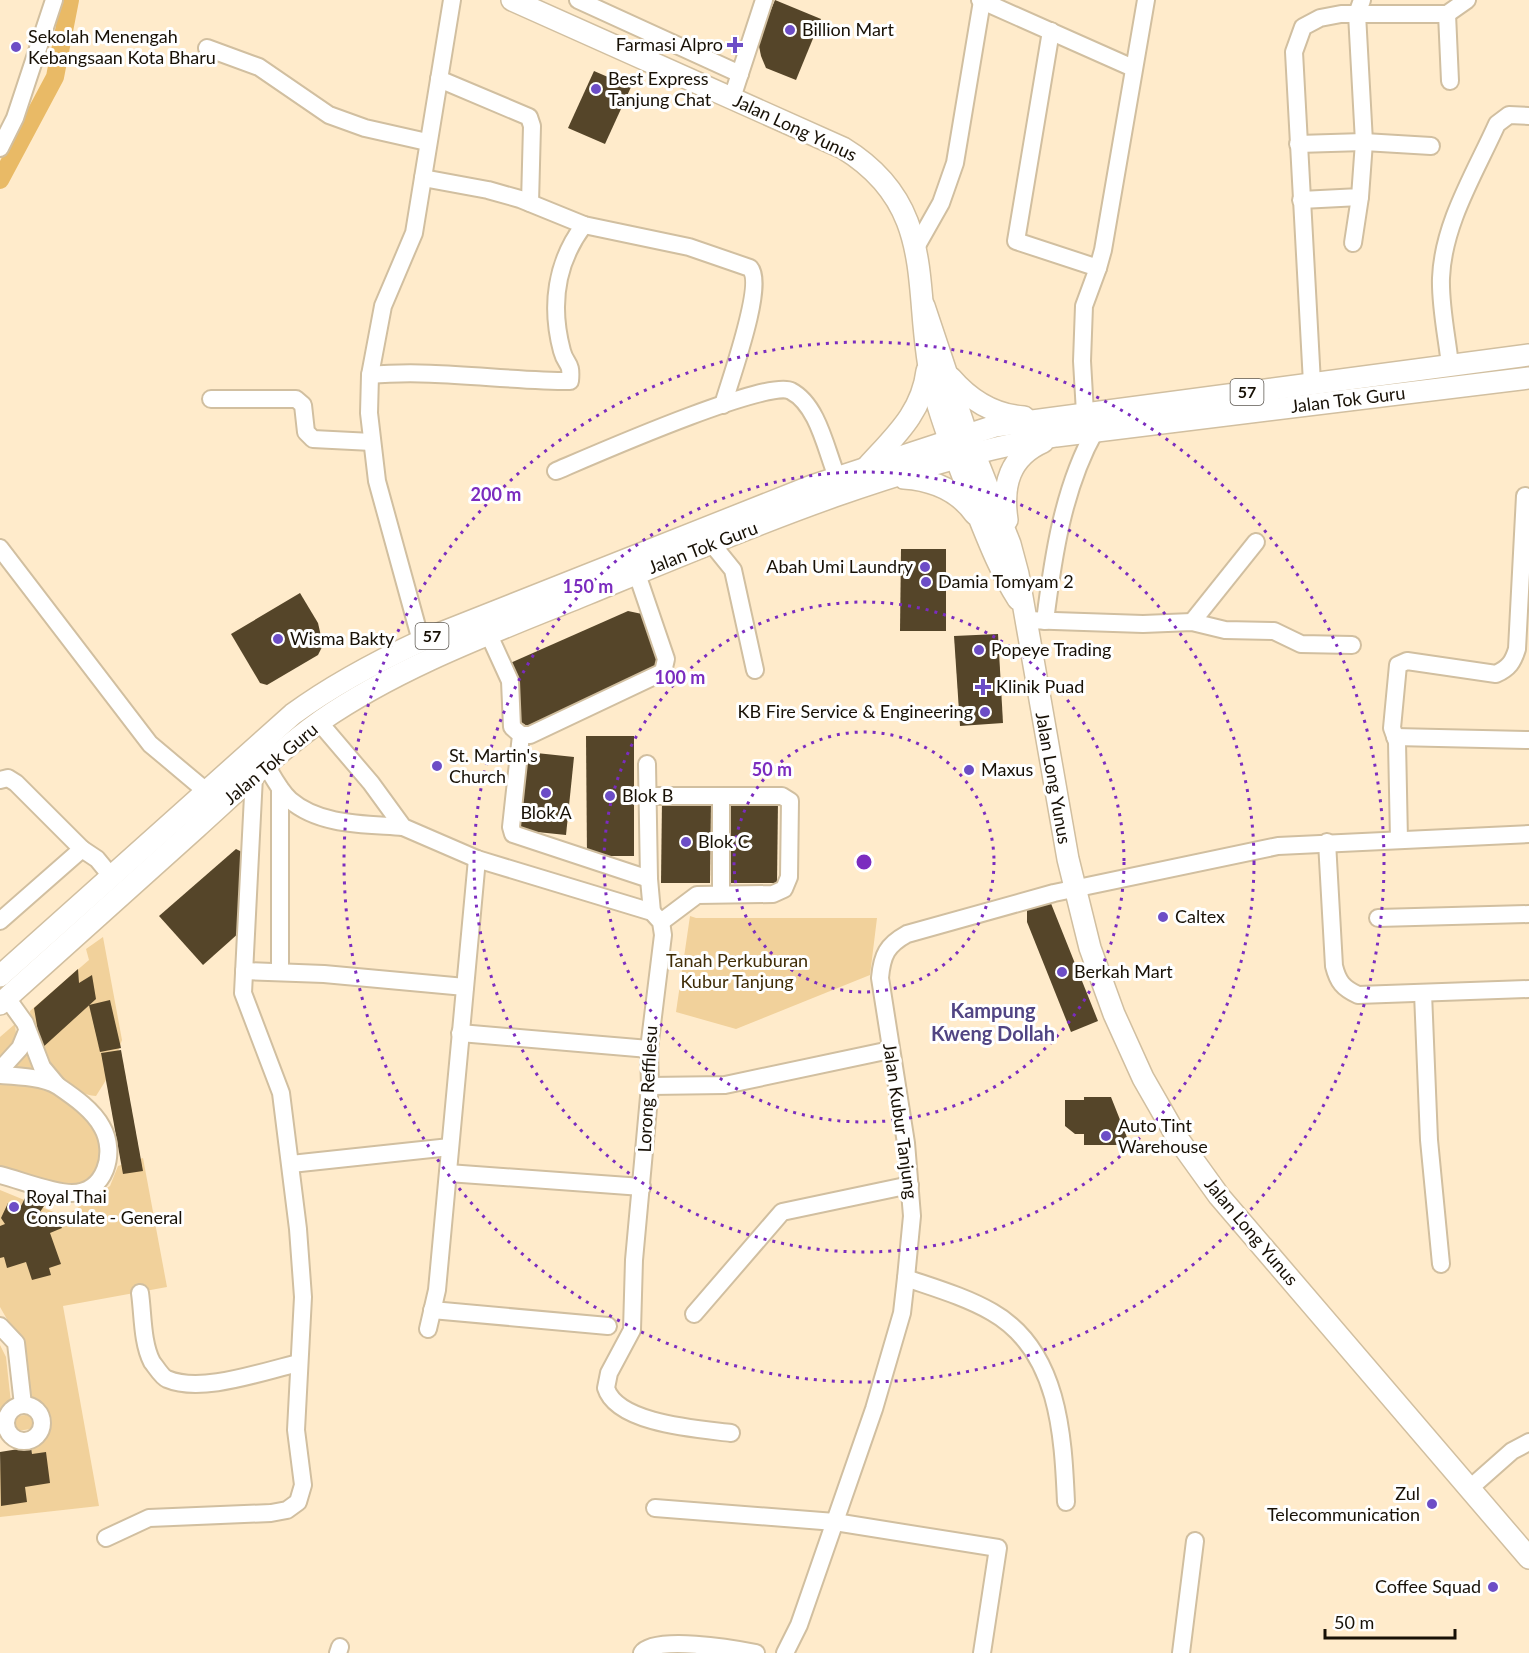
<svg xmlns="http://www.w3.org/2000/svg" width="1529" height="1653" viewBox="0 0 1529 1653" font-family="Lato,sans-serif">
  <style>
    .green { fill: #f1d19b }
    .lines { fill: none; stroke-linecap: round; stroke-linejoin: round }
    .canal { stroke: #e9ba66; stroke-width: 18 }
    .building { fill: #554529 }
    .minor-casing { stroke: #d1bfa0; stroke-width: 20 }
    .major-casing { stroke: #d1bfa0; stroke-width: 24 }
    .minor { stroke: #fff; stroke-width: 16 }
    .major { stroke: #fff; stroke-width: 21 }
    .ring { fill: none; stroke: #7b2cbf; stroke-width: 3; stroke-dasharray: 3 6 }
    .poi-dot { fill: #6c4dc6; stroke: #fff; stroke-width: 2 }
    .labels { text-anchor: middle; stroke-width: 6; stroke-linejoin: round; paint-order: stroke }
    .shield { fill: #fff; stroke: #5d5851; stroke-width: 1.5 }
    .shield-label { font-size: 16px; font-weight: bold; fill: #181106 }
    .poi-label { font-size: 18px; fill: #181106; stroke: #fff; text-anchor: start }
    .street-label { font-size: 18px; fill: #181106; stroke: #fff }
    .park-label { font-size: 18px; fill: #402d07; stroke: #fff }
    .neighbourhood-label { font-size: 20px; font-weight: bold; fill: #514583; stroke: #fff }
    .centre { fill: #7b2cbf; stroke: #fff; stroke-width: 3 }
    .ring-label { font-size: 18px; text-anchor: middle; font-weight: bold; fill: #7b2cbf; stroke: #fff; stroke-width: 6; stroke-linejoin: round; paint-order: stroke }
  </style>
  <rect width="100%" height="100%" fill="#ffebcb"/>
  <!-- green -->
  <g class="green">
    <path d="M690 916 696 918H877L870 975 736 1029 676 1012Z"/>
    <path d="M103 937 122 1040 111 1072 96 1096C83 1095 77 1090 67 1083 36 1060 34 1048 30 1011L89 960 86 949Z"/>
    <path d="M15 1024 17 1043 0 1059V1037Z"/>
    <path d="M27 1044 42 1077 9 1071Z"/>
    <path d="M0 1080 40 1086 73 1106 97 1128 103 1144 102 1168 79 1188 0 1170Z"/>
    <path d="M143 1158 167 1287 63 1306 99 1506 0 1517V1463L1 1469 32 1454 31 1447C46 1437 53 1430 48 1412L29 1400 24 1349 0 1307V1190L61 1215 70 1213 110 1186 118 1166Z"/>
    <path d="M0 1345 6 1357 11 1403 0 1415Z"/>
    <path d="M33 1414 38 1420 36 1428 18 1431 12 1429V1423L18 1416Z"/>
  </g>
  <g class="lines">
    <!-- canal -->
    <path class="canal" d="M0 180 55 77 70 0"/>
  </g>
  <!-- building -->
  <g class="building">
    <path d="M775 0 821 19 796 80 766 68 761 56 758 41Z"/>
    <path d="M594 71 631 87 605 144 568 128Z"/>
    <path d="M901 549H946V631H900Z"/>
    <path d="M300 593 318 623 323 645 318 655 267 685 260 683 231 634Z"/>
    <path d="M628 611 642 614 662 669 527 726 515 718 506 665Z"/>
    <path d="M998 634 1003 723 960 726 954 636Z"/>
    <path d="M586 736H634V856H587Z"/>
    <path d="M527 752 574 757 566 835 518 830Z"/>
    <path d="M662 800H711L710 883H661Z"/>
    <path d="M729 800 778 801 777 883H729Z"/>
    <path d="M236 849 244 853 240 932 203 965 159 916Z"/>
    <path d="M1050 901 1098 1021 1071 1032 1027 922V910Z"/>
    <path d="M78 969 79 983 92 975 96 999 41 1049 34 1008Z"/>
    <path d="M110 1000 121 1048 100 1052 89 1005Z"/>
    <path d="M121 1050 143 1171 123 1174 101 1053Z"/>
    <path d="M1084 1097H1111L1130 1145H1084V1134H1075L1065 1126V1100H1084Z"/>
    <path d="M27 1194 46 1203 40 1212 56 1215 62 1228 50 1233 61 1264 49 1268 51 1275 32 1280 26 1262 7 1268 4 1257 0 1258V1226L5 1224 1 1218 8 1203 20 1208Z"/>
    <path d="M31 1447 32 1454 46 1452 50 1483 25 1487 27 1502 1 1506 0 1452Z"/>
  </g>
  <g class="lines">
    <!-- minor casing -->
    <g class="minor-casing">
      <g id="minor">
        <path d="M578 0 740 74"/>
        <path d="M980 0 1133 68"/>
        <path d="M1447 14 1450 81"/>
        <path d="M1051 31 1016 241 1098 268 1103 250 1146 0"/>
        <path d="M207 48 259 67 329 115 365 128 427 142"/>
        <path d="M439 79 529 117 532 126 530 203"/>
        <path d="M732 98 764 0"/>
        <path d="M1298 144 1364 142 1431 146"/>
        <path d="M0 148 15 118 54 0"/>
        <path d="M423 178 488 190 520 199 584 225 689 247 750 268C765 285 730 380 723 405"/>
        <path d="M1301 200 1360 197 1364 142 1357 14 1362 0"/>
        <path d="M1353 243 1360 197"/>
        <path d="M915 249 941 203 955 163 982 1"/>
        <path d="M1450 365C1447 337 1440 306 1441 278 1443 224 1475 173 1497 124L1509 115 1529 116"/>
        <path d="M370 375C437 369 503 381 570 381 572 361 566 366 562 351 550 306 556 262 584 225"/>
        <path d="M1312 383 1294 52 1303 27 1320 18 1341 14H1447L1467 0"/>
        <path d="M211 399H296L303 405 306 432 313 439 372 442"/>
        <path d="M1085 413 1082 361 1084 306 1098 268"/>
        <path d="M556 471C589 457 768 378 791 391 818 405 826 450 837 477"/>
        <path d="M712 544 733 570 755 670"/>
        <path d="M0 548 150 744 206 791"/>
        <path d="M1025 620 1143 624 1192 622 1225 630 1274 631 1301 644 1352 645"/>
        <path d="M1045 621C1053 557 1063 488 1095 431"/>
        <path d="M1192 622 1256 542"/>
        <path d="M489 635 510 681 512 727 521 735 511 827 513 834 649 879"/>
        <path d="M421 641 377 481 369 413 370 375 383 306 414 233 452 0"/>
        <path d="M319 722 371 783 403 827 477 859 652 912 661 922 663 935 649 1049 650 1086 634 1260 632 1330 609 1373 606 1388C617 1424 699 1429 731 1433"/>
        <path d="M521 735H530L663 672 666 659 637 574"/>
        <path d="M1395 737 1529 740"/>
        <path d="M647 764 649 879 652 912"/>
        <path d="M266 765C273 777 280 791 290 800 320 826 366 824 403 827"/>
        <path d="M0 780 8 778 16 783 82 849"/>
        <path d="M648 796H782L790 801 789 877 784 889 773 894 697 895 661 922"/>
        <path d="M721 796V894"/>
        <path d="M1399 840 1397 742 1392 728 1398 665 1407 661 1496 674C1509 668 1513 662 1517 649L1525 496"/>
        <path d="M1327 842 1334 966C1338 982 1343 988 1358 995L1529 989"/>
        <path d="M1378 918 1529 914"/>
        <path d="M0 921 82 849 97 859 111 876"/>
        <path d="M244 971 324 974 465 987"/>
        <path d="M280 972V789"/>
        <path d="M1423 993 1429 1140 1441 1264"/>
        <path d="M7 998 25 1023 42 1067 57 1085"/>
        <path d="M460 1033 649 1049"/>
        <path d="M0 1070 20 1048 27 1031"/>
        <path d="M0 1075C17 1076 44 1077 58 1086 74 1097 93 1110 102 1127 117 1153 105 1193 72 1193 52 1193 20 1180 0 1175"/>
        <path d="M650 1086 725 1085 890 1050"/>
        <path d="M291 1164 450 1147"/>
        <path d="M448 1173 642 1187"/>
        <path d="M906 1278C935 1288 966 1297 992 1312 1059 1350 1063 1435 1066 1502"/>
        <path d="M140 1293C143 1314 142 1343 152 1362 156 1367 162 1377 167 1379 202 1394 263 1371 299 1363"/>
        <path d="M432 1310 608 1326"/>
        <path d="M694 1314 782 1212 910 1185"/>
        <path d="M0 1326 16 1343 23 1405"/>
        <path d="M428 1329 437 1290 477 859"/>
        <circle cx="24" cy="1423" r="18"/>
        <path d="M1469 1489 1512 1451 1529 1442"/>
        <path d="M655 1508 835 1522 998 1548 982 1653"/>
        <path d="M106 1538 149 1518 271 1513 287 1510 298 1502 303 1485 296 1430 303 1297 298 1229 281 1093 243 993 254 776"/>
        <path d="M338 1653 340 1647"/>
        <path d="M642 1653C654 1635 735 1649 756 1653"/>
        <path d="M785 1653 799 1625 874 1409 902 1313 906 1278 912 1216 906 1143 880 978C882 955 887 945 907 934L1054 893 1278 846 1529 834"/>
        <path d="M1181 1653 1195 1541"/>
      </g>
    </g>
    <!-- major casing -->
    <g class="major-casing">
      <g id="major">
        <path d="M512 0 843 148C941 208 911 294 933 388 943 426 958 463 972 500 986 534 998 568 1018 599"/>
        <path d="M924 306 967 435 1010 544 1018 574 1068 859 1090 948 1114 1014 1143 1078 1178 1139 1219 1196 1529 1558"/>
        <path d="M951 378C970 400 994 415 1024 417"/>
        <path d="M867 467C894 437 922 413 927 371"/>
        <path d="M904 478C933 480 958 490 975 514"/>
        <path d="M1007 520C1002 486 1009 457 1043 442"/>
        <path d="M0 976 293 714C334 684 376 662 421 641L812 486 995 426 1529 355"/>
        <path d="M0 1004C65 945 131 887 196 828 237 791 277 752 322 720 402 665 497 631 587 594 735 533 897 463 1056 436L1529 378"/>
      </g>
    </g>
    <!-- minor -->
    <use href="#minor" class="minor"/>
    <!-- major -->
    <use href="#major" class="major"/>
  </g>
  <!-- distance rings -->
  <g class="ring">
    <circle cx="864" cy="862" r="130"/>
    <circle cx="864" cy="862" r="260"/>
    <circle cx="864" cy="862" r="390"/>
    <circle cx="864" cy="862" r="520"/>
  </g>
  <!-- markers -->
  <g class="poi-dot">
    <circle cx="790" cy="30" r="6"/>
    <path d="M732 36h6v6h6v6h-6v6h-6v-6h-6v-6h6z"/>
    <circle cx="16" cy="47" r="6"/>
    <circle cx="596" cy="89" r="6"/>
    <circle cx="925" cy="567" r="6"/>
    <circle cx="926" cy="582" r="6"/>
    <circle cx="278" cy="639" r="6"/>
    <circle cx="979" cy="650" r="6"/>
    <path d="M980 678h6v6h6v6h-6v6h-6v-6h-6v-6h6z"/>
    <circle cx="985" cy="712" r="6"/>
    <circle cx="437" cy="766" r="6"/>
    <circle cx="969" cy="770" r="6"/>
    <circle cx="546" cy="793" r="6"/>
    <circle cx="610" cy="796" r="6"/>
    <circle cx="686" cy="842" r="6"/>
    <circle cx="1163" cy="917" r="6"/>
    <circle cx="1062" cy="972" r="6"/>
    <circle cx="1106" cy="1136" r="6"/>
    <circle cx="14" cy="1207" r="6"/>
    <circle cx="1432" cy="1504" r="6"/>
    <circle cx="1493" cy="1587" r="6"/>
  </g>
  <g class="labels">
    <!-- shield labels -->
    <g class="shield">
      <rect x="1230.5" y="379" width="33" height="26" rx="4.5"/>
      <rect x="415.5" y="623" width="33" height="26" rx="4.5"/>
    </g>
    <g class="shield-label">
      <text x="1247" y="398">57</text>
      <text x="432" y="642">57</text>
    </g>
    <!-- poi labels -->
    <g class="poi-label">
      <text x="802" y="36">Billion Mart</text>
      <text x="28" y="43">Sekolah Menengah<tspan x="28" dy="21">Kebangsaan Kota Bharu</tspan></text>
      <text x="723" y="51" text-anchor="end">Farmasi Alpro</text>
      <text x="608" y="85">Best Express<tspan x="608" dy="21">Tanjung Chat</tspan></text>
      <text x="913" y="573" text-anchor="end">Abah Umi Laundry</text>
      <text x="938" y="588">Damia Tomyam 2</text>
      <text x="290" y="645">Wisma Bakty</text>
      <text x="991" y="656">Popeye Trading</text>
      <text x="996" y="693">Klinik Puad</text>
      <text x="973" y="718" text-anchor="end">KB Fire Service &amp; Engineering</text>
      <text x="449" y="762">St. Martin's<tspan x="449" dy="21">Church</tspan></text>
      <text x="981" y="776">Maxus</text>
      <text x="622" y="802">Blok B</text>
      <text x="546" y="819" text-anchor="middle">Blok A</text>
      <text x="698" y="848">Blok C</text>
      <text x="1175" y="923">Caltex</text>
      <text x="1074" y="978">Berkah Mart</text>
      <text x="1118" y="1132">Auto Tint<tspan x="1118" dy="21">Warehouse</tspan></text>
      <text x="26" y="1203">Royal Thai<tspan x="26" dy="21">Consulate - General</tspan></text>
      <text x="1420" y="1500" text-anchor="end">Zul<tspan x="1420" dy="21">Telecommunication</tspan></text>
      <text x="1481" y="1593" text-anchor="end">Coffee Squad</text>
    </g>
    <!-- street labels -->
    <g class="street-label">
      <text transform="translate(795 128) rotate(25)" y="6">Jalan Long Yunus</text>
      <text transform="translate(1348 400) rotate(-7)" y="6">Jalan Tok Guru</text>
      <text transform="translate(703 548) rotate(-21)" y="6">Jalan Tok Guru</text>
      <text transform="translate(271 764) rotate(-40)" y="6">Jalan Tok Guru</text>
      <text transform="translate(1053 778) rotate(80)" y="6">Jalan Long Yunus</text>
      <text transform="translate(648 1089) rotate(-87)" y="6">Lorong Reffilesu</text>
      <text transform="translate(900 1121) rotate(82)" y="6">Jalan Kubur Tanjung</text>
      <text transform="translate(1251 1232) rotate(50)" y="6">Jalan Long Yunus</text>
    </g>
    <!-- park labels -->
    <g class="park-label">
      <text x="737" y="967">Tanah Perkuburan<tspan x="737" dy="21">Kubur Tanjung</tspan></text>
    </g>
    <!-- neighbourhood labels -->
    <g class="neighbourhood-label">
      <text x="993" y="1018">Kampung<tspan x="993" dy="23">Kweng Dollah</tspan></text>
    </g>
  </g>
  <circle cx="864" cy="862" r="9" class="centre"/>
  <g class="ring-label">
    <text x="496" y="501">200 m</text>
    <text x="588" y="593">150 m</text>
    <text x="680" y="684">100 m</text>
    <text x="772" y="776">50 m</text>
  </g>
  <!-- scale -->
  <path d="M1325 1629v9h130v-9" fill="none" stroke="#181106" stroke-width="3"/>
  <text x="1334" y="1629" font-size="18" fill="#181106" stroke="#ffffff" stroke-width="4.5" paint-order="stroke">50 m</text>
</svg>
